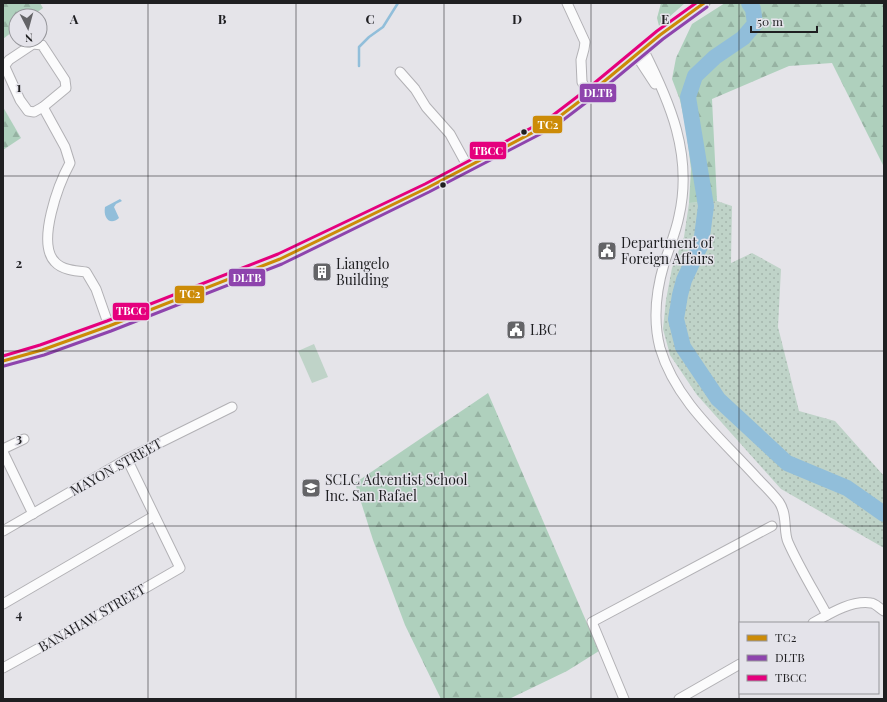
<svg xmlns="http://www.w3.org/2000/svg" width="887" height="702" viewBox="0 0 887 702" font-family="'Playfair Display',serif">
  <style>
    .grass { fill: url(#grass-dots) }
    .forest { fill: url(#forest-firs) }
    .park { fill: #bfd3c8 }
    .water { fill: #91beda }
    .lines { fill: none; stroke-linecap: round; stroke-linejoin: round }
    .stream { stroke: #91beda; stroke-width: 2.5 }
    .river { stroke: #91beda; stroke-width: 16 }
    .minor-casing { stroke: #b2b1b5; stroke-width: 11 }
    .major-casing { stroke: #99a5a3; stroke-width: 13 }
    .minor { stroke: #fbfbfc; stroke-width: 9 }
    .major { stroke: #e0e7e6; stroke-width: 11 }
    .bus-1-casing { stroke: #e4e3ea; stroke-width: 6 }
    .bus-2-casing { stroke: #e4e3ea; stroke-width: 6 }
    .bus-3-casing { stroke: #e4e3ea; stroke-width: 6 }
    .bus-1 { stroke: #cc8b07; stroke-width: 3 }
    .bus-2 { stroke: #8e44ad; stroke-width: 3 }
    .bus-3 { stroke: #e5007d; stroke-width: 3 }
    .grid { fill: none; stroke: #1f1f21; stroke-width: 1; stroke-opacity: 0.55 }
    .bus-dot { fill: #1f1f21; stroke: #e4e3ea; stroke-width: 1.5 }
    .labels { text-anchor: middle; stroke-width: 3; stroke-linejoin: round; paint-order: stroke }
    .poi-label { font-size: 14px; fill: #1f1f21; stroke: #e4e3ea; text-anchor: start }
    .street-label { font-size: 14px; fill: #1f1f21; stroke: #e4e3ea }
    .grid-label { font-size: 13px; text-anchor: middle; font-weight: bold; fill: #1f1f21; stroke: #e4e3ea; stroke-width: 3; stroke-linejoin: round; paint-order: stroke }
    .line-badge { stroke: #e4e3ea; stroke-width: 1.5 }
    .badge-label { font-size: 11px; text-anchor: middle; font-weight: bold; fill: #fff }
  </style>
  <defs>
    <pattern id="grass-dots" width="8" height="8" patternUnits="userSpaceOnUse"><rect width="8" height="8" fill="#bfd3c8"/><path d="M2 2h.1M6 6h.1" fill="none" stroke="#a4b5ac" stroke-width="1.8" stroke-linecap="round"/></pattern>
    <pattern id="forest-firs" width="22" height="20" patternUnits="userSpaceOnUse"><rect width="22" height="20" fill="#afd0bd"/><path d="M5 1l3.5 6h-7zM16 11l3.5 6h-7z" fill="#96b2a2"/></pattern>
  </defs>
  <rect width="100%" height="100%" fill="#e5e4e9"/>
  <!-- grass -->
  <path class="grass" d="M717 201 732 206 731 263 752 253 781 269 778 327 799 411 835 421 884 476V548L781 489 697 395 670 355 663 329 666 300 672 268 684 237 689 203Z"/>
  <!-- forest -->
  <g class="forest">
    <path d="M3 3H40L43 8 32 16H16V29L3 39Z"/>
    <path d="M661 3H685L659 26 657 18Z"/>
    <path d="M725 3H884V167L832 63 789 66 712 99 717 201 689 203 691 169 686 128 680 100 672 79 676 58 692 24Z"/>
    <path d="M3 107 21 138 3 150Z"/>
    <path d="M488 393 599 651 567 671 509 699H441L405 625 373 540 355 483Z"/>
  </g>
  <!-- park -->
  <path class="park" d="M314 344 328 377 312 383 298 351Z"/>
  <!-- water -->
  <path class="water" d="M120 199 122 201 116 204 114 207 119 218C110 226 103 218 105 207Z"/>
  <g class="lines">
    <!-- stream -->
    <path class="stream" d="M359 66V47L369 37 383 27 398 3"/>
    <!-- river -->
    <path class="river" d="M749 3 753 9 755 24 743 38 715 57 695 76 688 97 706 206 701 244 684 280 680 295 676 319 683 347 718 399 787 463 847 488 884 514"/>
    <!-- minor casing -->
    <g class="minor-casing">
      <g id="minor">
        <path d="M567 3 585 42 584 49 581 60 582 82 589 94"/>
        <path d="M33 44 42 45 65 80 66 88 43 107 34 112 28 111 20 100 5 67 6 64 9 60Z"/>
        <path d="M643 49C670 102 693 155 679 216 676 232 669 248 664 264 656 291 653 321 660 348 676 402 722 439 758 479 765 486 773 494 779 502 788 515 783 531 788 542 799 567 814 591 827 615"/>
        <path d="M636 55 655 84"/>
        <path d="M400 72 415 89 426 107 450 134 468 167"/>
        <path d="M43 107 65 147 70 163C59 183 36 243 55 262 62 270 76 271 86 272L96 289 109 326"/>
        <path d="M3 449 24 439"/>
        <path d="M3 452 33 514"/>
        <path d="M3 531 127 459 232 407"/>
        <path d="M3 604 154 516"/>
        <path d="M813 623C829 614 851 600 871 603 875 603 880 609 884 611"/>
        <path d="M3 668 81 625 180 568 127 459"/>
        <path d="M624 699 592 622 772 526"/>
        <path d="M679 699 740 664"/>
      </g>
    </g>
    <!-- major casing -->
    <g class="major-casing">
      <path id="major" d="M3 361 42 350 109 326 226 281 280 259 427 188 551 123 589 94 660 35 671 28 704 3"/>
    </g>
    <!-- minor -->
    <use href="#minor" class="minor"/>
    <!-- major -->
    <use href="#major" class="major"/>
    <!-- bus-1 casing -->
    <g class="bus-1-casing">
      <path id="bus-1" d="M3 361 42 350 109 326 280 259 427 188 551 123 589 94 660 35 704 3"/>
    </g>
    <!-- bus-2 casing -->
    <g class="bus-2-casing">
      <path id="bus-2" d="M4 366 44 355 111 331 282 264 429 192 554 127 592 98 663 39 707 7"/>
    </g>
    <!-- bus-3 casing -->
    <g class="bus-3-casing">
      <path id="bus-3" d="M3 356 40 345 107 321 278 254 425 184 548 119 586 90 657 31 696 3"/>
    </g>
    <!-- bus-1 -->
    <use href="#bus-1" class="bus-1"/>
    <!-- bus-2 -->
    <use href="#bus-2" class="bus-2"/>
    <!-- bus-3 -->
    <use href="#bus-3" class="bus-3"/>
  </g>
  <!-- grid -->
  <path class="grid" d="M148 3V699M296 3V699M444 3V699M591 3V699M739 3V699M3 176H884M3 351H884M3 526H884"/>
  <!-- icons -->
  <defs>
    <g id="civic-square" transform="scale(1)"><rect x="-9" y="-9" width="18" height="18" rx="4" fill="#646467" stroke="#e4e3ea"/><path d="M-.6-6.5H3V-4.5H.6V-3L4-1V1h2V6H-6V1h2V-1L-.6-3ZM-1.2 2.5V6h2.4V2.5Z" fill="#fff"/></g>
    <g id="building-square" transform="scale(1)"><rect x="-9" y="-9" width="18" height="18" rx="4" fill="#646467" stroke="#e4e3ea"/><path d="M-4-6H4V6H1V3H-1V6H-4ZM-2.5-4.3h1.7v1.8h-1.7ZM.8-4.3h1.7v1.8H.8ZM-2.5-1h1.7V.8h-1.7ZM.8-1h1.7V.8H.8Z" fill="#fff"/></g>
    <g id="school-square" transform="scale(1)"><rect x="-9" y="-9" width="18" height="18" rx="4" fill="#646467" stroke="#e4e3ea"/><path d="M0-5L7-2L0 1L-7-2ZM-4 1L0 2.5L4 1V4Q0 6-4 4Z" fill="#fff"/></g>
  </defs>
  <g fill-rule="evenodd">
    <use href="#civic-square" x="607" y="251"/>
    <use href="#building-square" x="322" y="272"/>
    <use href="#civic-square" x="516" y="330"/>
    <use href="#school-square" x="311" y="488"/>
  </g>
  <!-- markers -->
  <g class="bus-dot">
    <circle cx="524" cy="132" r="3.5"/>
    <circle cx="443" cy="185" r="3.5"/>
  </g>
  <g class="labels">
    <!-- poi labels -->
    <g class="poi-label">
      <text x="621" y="248">Department of<tspan x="621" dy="16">Foreign Affairs</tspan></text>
      <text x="336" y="269">Liangelo<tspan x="336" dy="16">Building</tspan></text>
      <text x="530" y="335">LBC</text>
      <text x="325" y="485">SCLC Adventist School<tspan x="325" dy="16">Inc. San Rafael</tspan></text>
    </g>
    <!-- street labels -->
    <g class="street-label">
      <text transform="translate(116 467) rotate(-29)" y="5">MAYON STREET</text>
      <text transform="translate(92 618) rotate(-30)" y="5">BANAHAW STREET</text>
    </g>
  </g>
  <g class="grid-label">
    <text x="74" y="24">A</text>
    <text x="222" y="24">B</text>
    <text x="370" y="24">C</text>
    <text x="517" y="24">D</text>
    <text x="665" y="24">E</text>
    <text x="19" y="92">1</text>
    <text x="19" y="268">2</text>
    <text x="19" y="443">3</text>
    <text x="19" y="619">4</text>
  </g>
  <g class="line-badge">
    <rect x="579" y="83" width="38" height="20" rx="4" fill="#8e44ad"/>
    <rect x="532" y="115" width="31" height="19" rx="4" fill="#cc8b07"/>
    <rect x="469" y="141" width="38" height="19" rx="4" fill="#e5007d"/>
    <rect x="228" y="268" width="38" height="19" rx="4" fill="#8e44ad"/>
    <rect x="174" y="285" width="31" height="19" rx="4" fill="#cc8b07"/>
    <rect x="112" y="302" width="38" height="19" rx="4" fill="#e5007d"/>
  </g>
  <g class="badge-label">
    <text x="598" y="97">DLTB</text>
    <text x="548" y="129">TC2</text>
    <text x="488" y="155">TBCC</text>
    <text x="247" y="282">DLTB</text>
    <text x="190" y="298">TC2</text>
    <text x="131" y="315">TBCC</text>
  </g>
  <!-- border -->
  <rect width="887" height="702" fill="none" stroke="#1f1f21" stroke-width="8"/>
  <!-- legend -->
  <rect x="739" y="622" width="140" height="72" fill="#e4e3ea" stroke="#95959a"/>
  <rect x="747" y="635" width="20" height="6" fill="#cc8b07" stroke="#95959a"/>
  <text x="775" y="642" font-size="12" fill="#1f1f21">TC2</text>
  <rect x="747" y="655" width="20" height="6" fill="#8e44ad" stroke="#95959a"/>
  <text x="775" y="662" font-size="12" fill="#1f1f21">DLTB</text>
  <rect x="747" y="675" width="20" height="6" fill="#e5007d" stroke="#95959a"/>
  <text x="775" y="682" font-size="12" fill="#1f1f21">TBCC</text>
  <!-- north arrow -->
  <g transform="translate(28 28) rotate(174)"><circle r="19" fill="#e4e3ea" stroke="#95959a"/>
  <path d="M0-3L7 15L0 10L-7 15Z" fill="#646467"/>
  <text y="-6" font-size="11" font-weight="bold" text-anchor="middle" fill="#1f1f21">N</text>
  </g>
  <!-- scale -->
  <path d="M751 26v6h66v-6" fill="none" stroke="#1f1f21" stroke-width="2"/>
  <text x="757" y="26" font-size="12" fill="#1f1f21" stroke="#e4e3ea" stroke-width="3" paint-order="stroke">50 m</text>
</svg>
